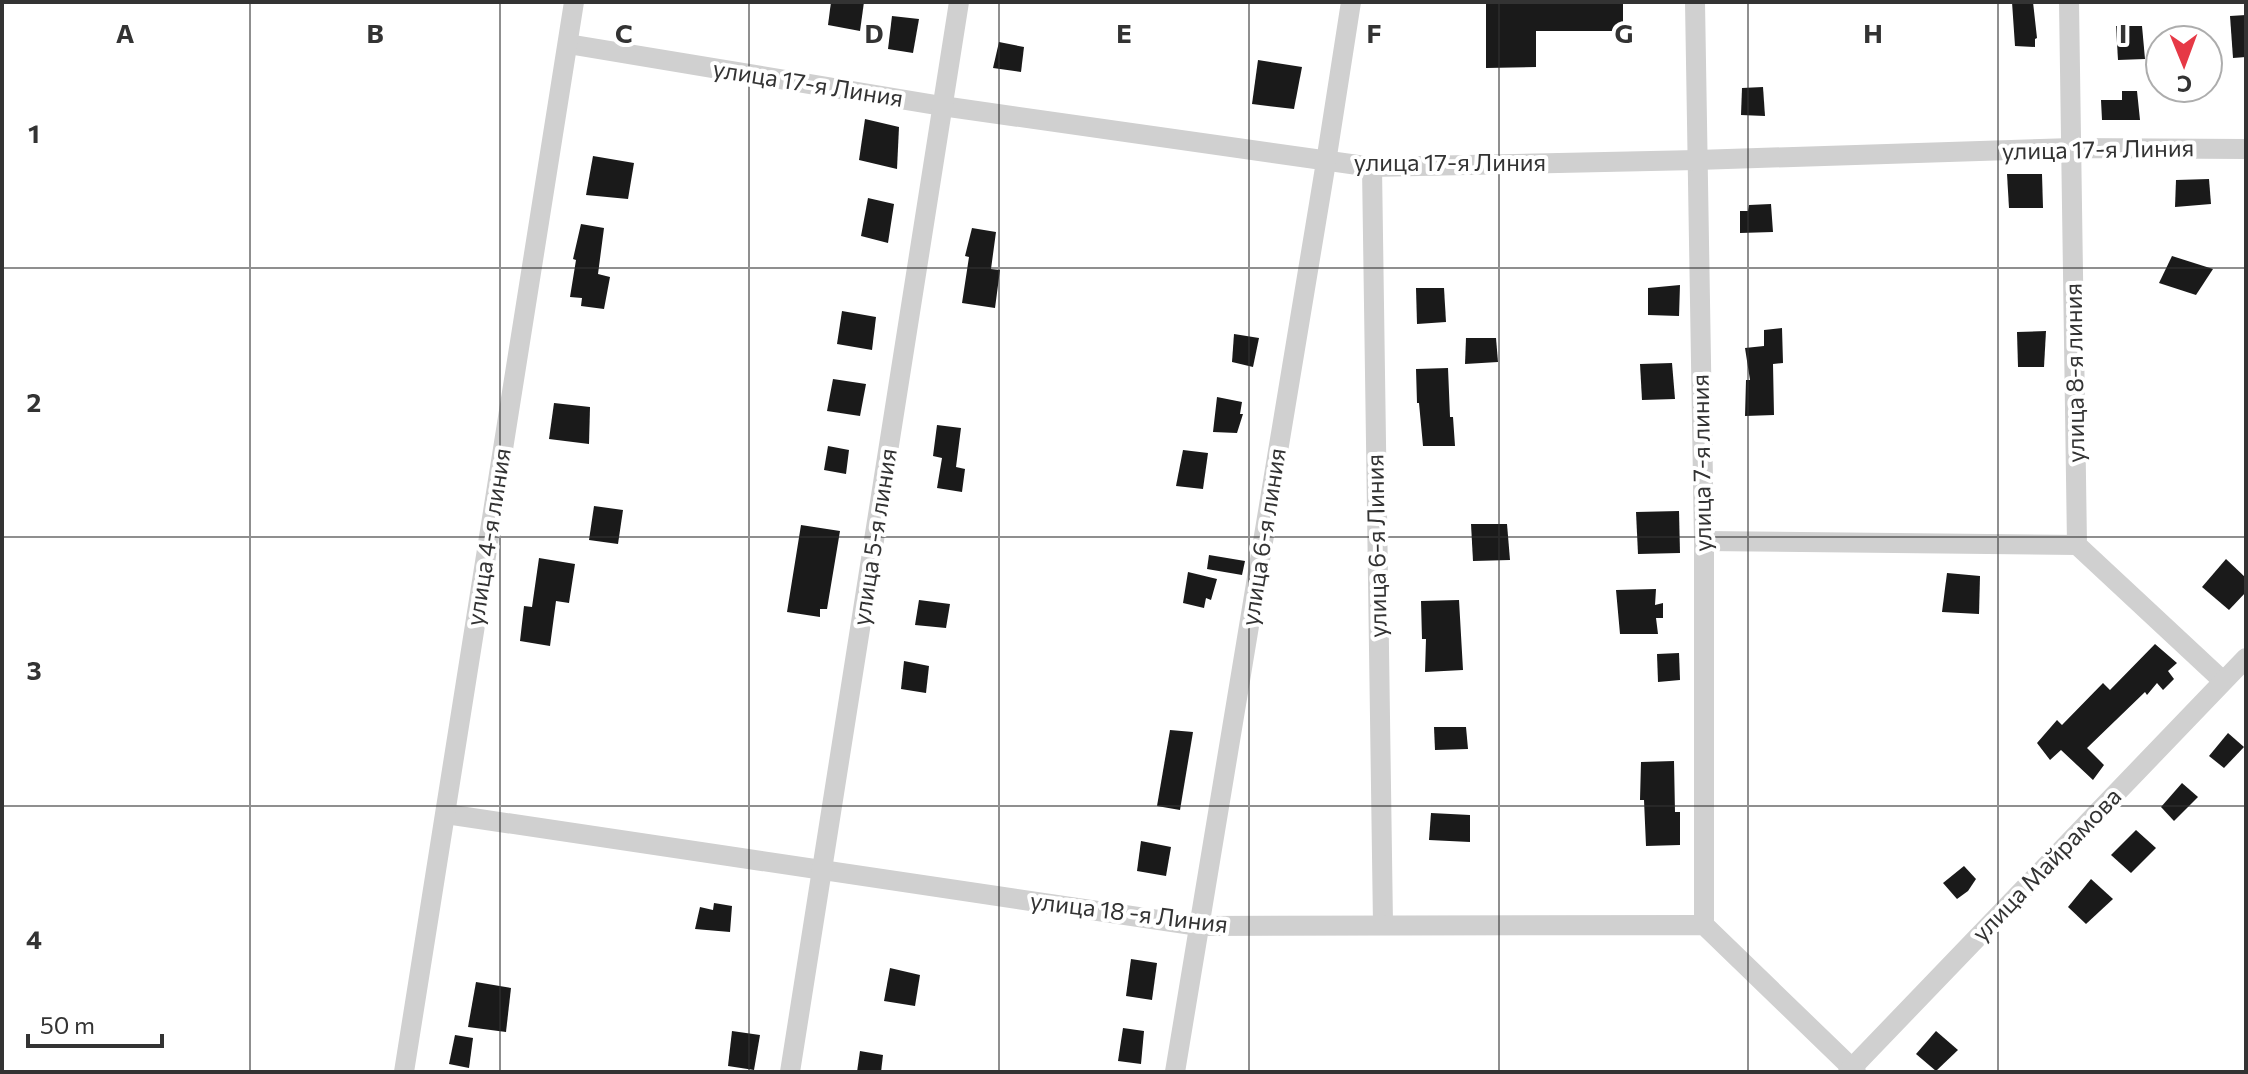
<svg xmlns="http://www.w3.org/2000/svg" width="2248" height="1074" viewBox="0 0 2248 1074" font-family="Commissioner,sans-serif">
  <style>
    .building { fill: #1a1a1a }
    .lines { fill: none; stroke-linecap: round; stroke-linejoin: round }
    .minor { stroke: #d0d0d0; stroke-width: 20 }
    .grid { fill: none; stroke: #333; stroke-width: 2; stroke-opacity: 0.55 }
    .labels { text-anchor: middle; stroke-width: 8; stroke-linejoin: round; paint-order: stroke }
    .street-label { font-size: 24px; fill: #333; stroke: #fff }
    .grid-label { font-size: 26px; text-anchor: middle; font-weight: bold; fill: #333; stroke: #fff; stroke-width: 8; stroke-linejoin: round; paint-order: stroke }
  </style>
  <rect width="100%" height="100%" fill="#fff"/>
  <!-- building -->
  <g class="building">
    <path d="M831 2H864L860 31 828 25Z"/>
    <path d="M1486 2H1623V31H1536V67L1486 68Z"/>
    <path d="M2012 2H2033L2037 38 2035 39V47L2015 46Z"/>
    <path d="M2246 15V57L2233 58 2230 16Z"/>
    <path d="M892 16 919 19 913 53 888 49Z"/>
    <path d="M2116 26H2142L2145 59 2118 60Z"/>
    <path d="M999 42 1024 47 1021 72 993 68Z"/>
    <path d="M1258 60 1302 67 1294 109 1252 104Z"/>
    <path d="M1763 87 1765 116 1741 115 1742 88Z"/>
    <path d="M2122 91H2137L2140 120H2102L2101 100H2122Z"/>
    <path d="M865 119 899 127 897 169 859 160Z"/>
    <path d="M593 156 634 163 628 199 586 195Z"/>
    <path d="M2007 174H2042L2043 208H2009Z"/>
    <path d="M2209 179 2211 204 2175 207 2176 180Z"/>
    <path d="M868 198 894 204 888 243 861 236Z"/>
    <path d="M1771 204 1773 232 1740 233V211H1748L1749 205Z"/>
    <path d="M581 224 604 228 598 274 610 277 604 309 581 306 582 298 570 297 576 260 573 259Z"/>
    <path d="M972 228 996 232 991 269 1000 270 995 308 962 303 969 257 965 256Z"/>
    <path d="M2172 256 2213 269 2196 295 2159 283Z"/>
    <path d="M1680 285 1679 316 1648 315V288Z"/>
    <path d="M1416 288H1444L1446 322 1417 324Z"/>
    <path d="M842 311 876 317 872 350 837 344Z"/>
    <path d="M1782 328 1783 363 1773 364 1774 415 1745 416 1746 380H1750L1745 348 1764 346V330Z"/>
    <path d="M2046 331 2044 367H2018L2017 332Z"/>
    <path d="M1234 334 1259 338 1253 367 1232 362Z"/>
    <path d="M1466 338H1496L1498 362 1465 364Z"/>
    <path d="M1672 363 1675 399 1642 400 1640 364Z"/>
    <path d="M1448 368 1450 417H1453L1455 446H1423L1419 403H1417L1416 369Z"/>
    <path d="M833 379 866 384 860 416 827 411Z"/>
    <path d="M1217 397 1242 402 1240 414H1243L1237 433 1213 432Z"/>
    <path d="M554 403 590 407 589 444 549 439Z"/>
    <path d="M937 425 961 428 956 467 965 469 962 492 937 488 942 458 933 456Z"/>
    <path d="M828 446 849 450 846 474 824 470Z"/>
    <path d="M1183 450 1208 453 1203 489 1176 486Z"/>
    <path d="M594 506 623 510 618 544 589 540Z"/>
    <path d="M1679 511 1680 553 1638 554 1636 512Z"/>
    <path d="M1471 524H1507L1510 560 1473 561Z"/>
    <path d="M801 525 840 531 827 609H820V617L787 612Z"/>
    <path d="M1209 555 1245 561 1242 575 1207 569Z"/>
    <path d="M539 558 575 564 569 603 556 601 550 646 520 641 524 606 532 607Z"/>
    <path d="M2226 559 2246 578V592L2229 610 2202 587Z"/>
    <path d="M1188 572 1217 579 1211 600 1206 598 1204 608 1183 603Z"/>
    <path d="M1947 573 1980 576 1979 614 1942 612Z"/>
    <path d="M1656 589 1655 605 1663 603V618H1656L1658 634H1620L1616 590Z"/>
    <path d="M919 600 950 604 946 628 915 625Z"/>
    <path d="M1459 600 1463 670 1425 672 1426 639H1422L1421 601Z"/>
    <path d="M2155 644 2177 663 2168 671 2174 679 2163 690 2157 683 2147 695 2145 692 2087 748 2104 765 2093 780 2061 750 2050 760 2037 743 2057 720 2062 725 2103 683 2110 690Z"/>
    <path d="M1679 653 1680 680 1658 682 1657 654Z"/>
    <path d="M904 661 929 666 926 693 901 689Z"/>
    <path d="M1434 727H1466L1468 749 1435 750Z"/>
    <path d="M1170 730 1193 732 1180 810 1157 806Z"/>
    <path d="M2228 733 2244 747 2224 768 2209 756Z"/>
    <path d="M1674 761 1675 812H1680V845L1646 846 1644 800H1640L1641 762Z"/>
    <path d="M2182 783 2198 797 2174 821 2161 807Z"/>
    <path d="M1431 813 1470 815V842L1429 840Z"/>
    <path d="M2136 830 2156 848 2131 873 2111 855Z"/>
    <path d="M1141 841 1171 847 1166 876 1137 871Z"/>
    <path d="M1964 866 1976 879 1968 891 1957 899 1943 883Z"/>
    <path d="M2091 879 2113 899 2086 924 2068 907Z"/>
    <path d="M714 903 732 906 730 932 695 929 700 907 713 910Z"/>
    <path d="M1131 959 1157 963 1152 1000 1126 996Z"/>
    <path d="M890 968 920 975 915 1006 884 1001Z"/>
    <path d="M476 982 511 988 506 1032 468 1027Z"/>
    <path d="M1123 1028 1144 1031 1141 1064 1118 1061Z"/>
    <path d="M732 1031 760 1035 754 1070 728 1066Z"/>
    <path d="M1936 1031 1958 1050 1936 1071 1916 1054Z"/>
    <path d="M455 1035 473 1038 469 1068 449 1064Z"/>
    <path d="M860 1051 883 1055 881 1072H857Z"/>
  </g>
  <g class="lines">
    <!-- minor -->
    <g class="minor">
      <path d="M1695 2 1704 541V925"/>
      <path d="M2069 2 2077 545 2223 681"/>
      <path d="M568 44 942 106 1372 167 1697 160 2072 148 2246 149"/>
      <path d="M1372 167 1383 924"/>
      <path d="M1704 541 2077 545"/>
      <path d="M446 814 1199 926 1704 925 1856 1072"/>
      <path d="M404 1072 574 2"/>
      <path d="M790 1072 959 2"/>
      <path d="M1175 1072 1326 162 1351 2"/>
      <path d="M1848 1072 2246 658"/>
    </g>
  </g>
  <!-- grid -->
  <path class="grid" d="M250 2V1072M500 2V1072M749 2V1072M999 2V1072M1249 2V1072M1499 2V1072M1748 2V1072M1998 2V1072M2 268H2246M2 537H2246M2 806H2246"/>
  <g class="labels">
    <!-- street labels -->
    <g class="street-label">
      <text transform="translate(808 84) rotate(9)" y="8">улица 17-я Линия</text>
      <text transform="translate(2098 150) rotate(-1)" y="8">улица 17-я Линия</text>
      <text x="1450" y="171">улица 17-я Линия</text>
      <text transform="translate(2075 373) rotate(-91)" y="8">улица 8-я линия</text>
      <text transform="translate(1702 463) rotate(-91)" y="8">улица 7-я линия</text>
      <text transform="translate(489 537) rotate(-81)" y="8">улица 4-я линия</text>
      <text transform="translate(875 537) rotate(-81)" y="8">улица 5-я линия</text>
      <text transform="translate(1264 537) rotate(-81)" y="8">улица 6-я линия</text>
      <text transform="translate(1377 546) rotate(-91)" y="8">улица 6-я Линия</text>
      <text transform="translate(2047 865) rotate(-46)" y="8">улица Майрамова</text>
      <text transform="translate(1129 913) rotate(7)" y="8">улица 18 -я Линия</text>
    </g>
  </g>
  <g class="grid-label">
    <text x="125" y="43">A</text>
    <text x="375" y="43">B</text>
    <text x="624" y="43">C</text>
    <text x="874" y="43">D</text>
    <text x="1124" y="43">E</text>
    <text x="1374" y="43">F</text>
    <text x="1624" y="43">G</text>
    <text x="1873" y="43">H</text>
    <text x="2123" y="43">I</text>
    <text x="34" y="143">1</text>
    <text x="34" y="412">2</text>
    <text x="34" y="680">3</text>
    <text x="34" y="949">4</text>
  </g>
  <!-- border -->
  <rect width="2248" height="1074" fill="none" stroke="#333333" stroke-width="8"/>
  <!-- north arrow -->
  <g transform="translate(2184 64) rotate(179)"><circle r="38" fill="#ffffff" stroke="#adadad" stroke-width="2"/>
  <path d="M0-6L14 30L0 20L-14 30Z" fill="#e63946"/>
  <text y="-12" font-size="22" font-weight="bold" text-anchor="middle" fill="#333333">С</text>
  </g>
  <!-- scale -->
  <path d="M28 1034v12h134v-12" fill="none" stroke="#333333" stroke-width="4"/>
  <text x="40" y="1034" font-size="24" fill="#333333" stroke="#ffffff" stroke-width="6" paint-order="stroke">50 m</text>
</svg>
